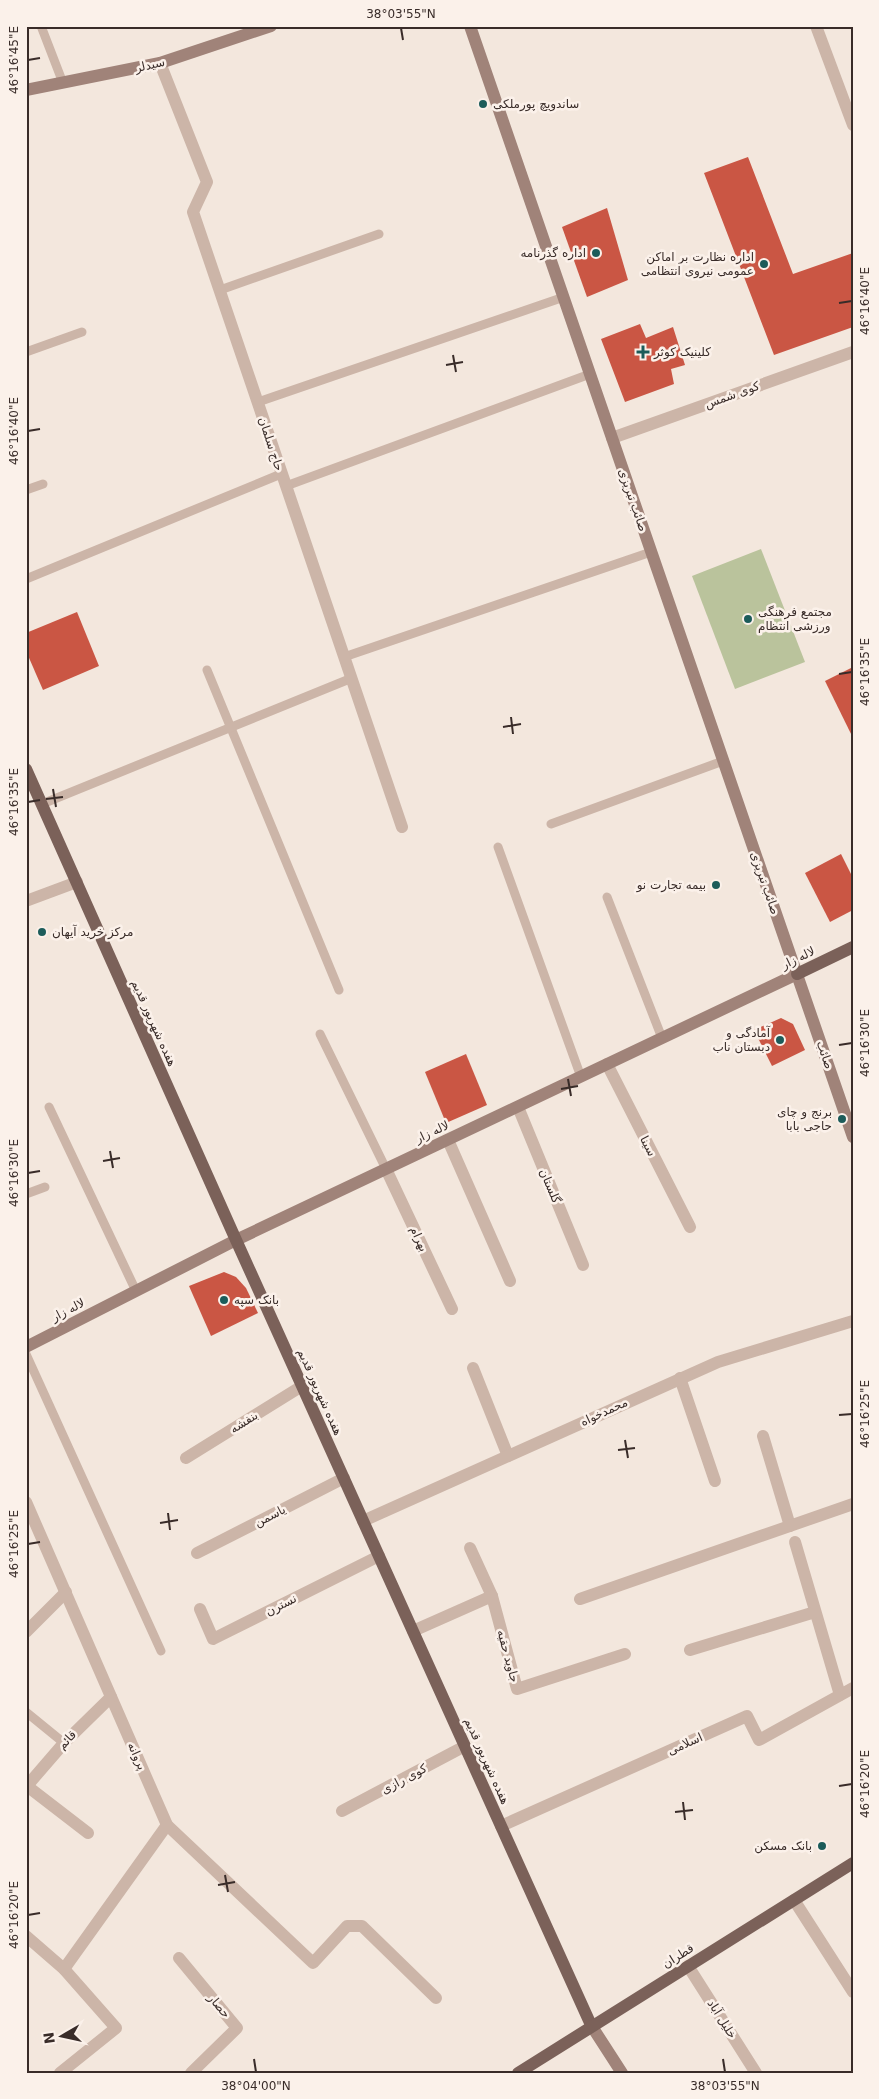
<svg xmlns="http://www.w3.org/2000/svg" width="879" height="2099" viewBox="0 0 879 2099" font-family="'DejaVu Sans','Noto Sans Arabic',sans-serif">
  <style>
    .green { fill: #bac39c }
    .building { fill: #ca5644 }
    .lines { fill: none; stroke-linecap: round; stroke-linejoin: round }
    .service { stroke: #ccb5a8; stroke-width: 9 }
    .minor { stroke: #ccb5a8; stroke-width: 12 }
    .secondary { stroke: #a08379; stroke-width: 12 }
    .primary { stroke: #7b6159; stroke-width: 12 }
    .ticks { fill: none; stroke: #392c29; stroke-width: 2 }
    .poi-dot { fill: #1c5c5a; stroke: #fbf1ea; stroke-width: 2 }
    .labels { text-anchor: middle; stroke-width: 5; stroke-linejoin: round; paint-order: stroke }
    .street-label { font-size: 12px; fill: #392c29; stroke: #fbf1ea }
    .poi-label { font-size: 12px; fill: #392c29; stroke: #fbf1ea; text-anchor: end }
    .neatline { fill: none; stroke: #392c29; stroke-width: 2 }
    .ticks-label { font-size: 12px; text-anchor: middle; fill: #392c29 }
  </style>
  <rect width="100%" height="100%" fill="#f3e7dd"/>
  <!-- green -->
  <path class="green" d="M761 549 805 662 735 689 692 576Z"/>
  <!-- building -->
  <g class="building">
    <path d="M748 157 793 274 853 253V327L774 355 704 173Z"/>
    <path d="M607 208 628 280 587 297 562 227Z"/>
    <path d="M640 324 646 338 673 327 685 365 671 369 674 384 625 402 601 339Z"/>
    <path d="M77 612 99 666 43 690 26 651V633Z"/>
    <path d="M853 667V738L825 681Z"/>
    <path d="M841 854 853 878V910L830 922 805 873Z"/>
    <path d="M781 1018 793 1024 805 1050 772 1066 754 1030Z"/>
    <path d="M466 1054 487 1105 446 1123 425 1072Z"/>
    <path d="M224 1272 236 1277 246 1288 258 1313 211 1336 189 1286Z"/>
  </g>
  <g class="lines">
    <!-- service -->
    <g class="service">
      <path d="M41 26 63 83"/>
      <path d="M220 290 379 234"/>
      <path d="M26 352 82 332"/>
      <path d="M258 402 564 297"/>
      <path d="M286 486 590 374"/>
      <path d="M26 490 43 484"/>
      <path d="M26 579 281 474"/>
      <path d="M344 657 651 552"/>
      <path d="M207 670 339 990"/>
      <path d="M42 804 352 678"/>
      <path d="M551 824 723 761"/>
      <path d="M498 847 581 1077"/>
      <path d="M607 897 662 1038"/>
      <path d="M320 1034 386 1169"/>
      <path d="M49 1107 136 1291"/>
      <path d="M26 1194 45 1187"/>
      <path d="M26 1354 161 1651"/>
      <path d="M26 1712 64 1743"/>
    </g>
    <!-- minor -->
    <g class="minor">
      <path d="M816 26 853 125"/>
      <path d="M160 63 207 182 193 212 402 827"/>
      <path d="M612 438 853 352"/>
      <path d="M26 901 77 882"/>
      <path d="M607 1064 690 1227"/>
      <path d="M518 1107 583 1265"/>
      <path d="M448 1140 510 1281"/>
      <path d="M386 1169 452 1309"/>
      <path d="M473 1368 508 1456"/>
      <path d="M680 1378 715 1481"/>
      <path d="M763 1436 790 1526"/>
      <path d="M186 1458 302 1386"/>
      <path d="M26 1502 167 1825 313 1963 347 1926H362L436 1998"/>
      <path d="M363 1521 718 1362 853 1321"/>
      <path d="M795 1542 840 1695"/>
      <path d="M470 1548 492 1596"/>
      <path d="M197 1553 344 1478"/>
      <path d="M580 1599 853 1504"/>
      <path d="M200 1609 213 1639 379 1556"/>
      <path d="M413 1631 492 1596 517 1689 625 1654"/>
      <path d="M26 1632 66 1592"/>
      <path d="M690 1650 815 1612"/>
      <path d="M27 1786 88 1833"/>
      <path d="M26 1787 64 1743 111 1697"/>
      <path d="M342 1811 465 1746"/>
      <path d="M501 1826 747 1716 759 1740 853 1688"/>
      <path d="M794 1900 853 1992"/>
      <path d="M26 1936 64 1969 116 2028 60 2073"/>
      <path d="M179 1958 237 2028 191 2073"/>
      <path d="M688 1966 756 2073"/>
      <path d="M64 1969 167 1825"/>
    </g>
    <!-- secondary -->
    <g class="secondary">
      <path d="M470 26 853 1137"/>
      <path d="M26 90 160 63 271 26"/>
      <path d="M26 1347 236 1240 797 974"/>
      <path d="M591 2025 622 2073"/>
    </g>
    <!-- primary -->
    <g class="primary">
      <path d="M26 769 236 1240 591 2025"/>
      <path d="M797 974 853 947"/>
      <path d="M518 2073 853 1863"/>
    </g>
  </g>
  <!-- ticks -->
  <path class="ticks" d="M401 28 403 40M28 60 40 58M839 303 852 301M453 355 456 372M446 365 463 362M28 431 40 429M839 674 852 672M511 717 513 734M503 727 521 724M53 789 56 807M46 799 63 797M28 802 40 800M839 1045 852 1043M568 1079 571 1096M561 1089 578 1086M110 1151 113 1168M103 1161 120 1158M28 1173 40 1171M839 1415 852 1414M625 1440 628 1458M618 1450 635 1448M168 1513 170 1530M160 1523 178 1520M28 1544 40 1542M839 1786 852 1784M683 1802 685 1820M675 1812 693 1810M225 1875 228 1892M218 1885 235 1882M28 1915 40 1913M254 2059 256 2072M723 2059 725 2072"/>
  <!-- markers -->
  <g class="poi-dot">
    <circle cx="483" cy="104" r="5"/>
    <circle cx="596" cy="253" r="5"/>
    <circle cx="764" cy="264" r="5"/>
    <path d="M640.5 344.5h5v5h5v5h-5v5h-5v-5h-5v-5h5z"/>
    <circle cx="748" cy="619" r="5"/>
    <circle cx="716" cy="885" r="5"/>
    <circle cx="42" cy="932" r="5"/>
    <circle cx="780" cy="1040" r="5"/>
    <circle cx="842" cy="1119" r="5"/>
    <circle cx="224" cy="1300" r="5"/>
    <circle cx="822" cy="1846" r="5"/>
  </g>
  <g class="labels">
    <!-- street labels -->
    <g class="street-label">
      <text transform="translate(150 65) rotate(-13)" y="4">سیدلر</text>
      <text transform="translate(732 395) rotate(-20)" y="4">کوی شمس</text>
      <text transform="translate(271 444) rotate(72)" y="4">حاج سلمان</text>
      <text transform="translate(633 500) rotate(71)" y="4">صائب تبریزی</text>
      <text transform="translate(765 883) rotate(71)" y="4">صائب تبریزی</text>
      <text transform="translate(798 958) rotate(-26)" y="4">لاله زار</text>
      <text transform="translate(154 1023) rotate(66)" y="4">هفده شهریور قدیم</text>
      <text transform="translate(825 1055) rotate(71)" y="4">صائب</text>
      <text transform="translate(432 1132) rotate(-25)" y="4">لاله زار</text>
      <text transform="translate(648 1146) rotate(63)" y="4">سینا</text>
      <text transform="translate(550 1186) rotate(67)" y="4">گلستان</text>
      <text transform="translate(419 1239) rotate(65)" y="4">بهرام</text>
      <text transform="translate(68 1310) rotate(-27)" y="4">لاله زار</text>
      <text transform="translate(320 1392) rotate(66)" y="4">هفده شهریور قدیم</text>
      <text transform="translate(604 1412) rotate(-25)" y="4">محمدخواه</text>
      <text transform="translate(244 1422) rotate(-32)" y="4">بنفشه</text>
      <text transform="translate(270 1516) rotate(-27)" y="4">یاسمن</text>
      <text transform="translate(281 1605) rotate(-27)" y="4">نسترن</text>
      <text transform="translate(508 1656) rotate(75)" y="4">جاوید حقیه</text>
      <text transform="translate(67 1740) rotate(-47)" y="4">قائم</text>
      <text transform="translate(685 1744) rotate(-24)" y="4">اسلامی</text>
      <text transform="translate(137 1756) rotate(66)" y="4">پروانه</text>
      <text transform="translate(487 1761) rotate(66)" y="4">هفده شهریور قدیم</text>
      <text transform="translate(404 1779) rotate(-28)" y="4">کوی رازی</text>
      <text transform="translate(678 1956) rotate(-32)" y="4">قطران</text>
      <text transform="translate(219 2006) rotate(50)" y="4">حصار</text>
      <text transform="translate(722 2019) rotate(58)" y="4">خلیل آباد</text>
    </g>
    <!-- poi labels -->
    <g class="poi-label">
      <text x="493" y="108" text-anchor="start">ساندویچ پورملکی</text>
      <text x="586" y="257">اداره گذرنامه</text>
      <text x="754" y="261">اداره نظارت بر اماکن<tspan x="754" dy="14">عمومی نیروی انتظامی</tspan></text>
      <text x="654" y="356" text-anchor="start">کلینیک کوثر</text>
      <text x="758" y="616" text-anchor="start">مجتمع فرهنگی<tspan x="758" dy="14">ورزشی انتظام</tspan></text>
      <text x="706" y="889">بیمه تجارت نو</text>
      <text x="52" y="936" text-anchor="start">مرکز خرید آیهان</text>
      <text x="770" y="1037">آمادگی و<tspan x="770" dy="14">دبستان ناب</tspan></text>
      <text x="832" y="1116">برنج و چای<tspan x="832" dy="14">حاجی بابا</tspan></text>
      <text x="234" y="1304" text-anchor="start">بانک سپه</text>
      <text x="812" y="1850">بانک مسکن</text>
    </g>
  </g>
  <!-- border -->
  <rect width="879" height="2099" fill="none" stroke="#fbf1ea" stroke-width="55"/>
  <!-- north arrow -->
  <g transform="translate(62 2036) rotate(261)" stroke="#fbf1ea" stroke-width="4" paint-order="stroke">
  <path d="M0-4L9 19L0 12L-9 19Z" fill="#392c29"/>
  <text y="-8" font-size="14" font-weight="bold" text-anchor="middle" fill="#392c29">N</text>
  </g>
  <rect x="28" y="28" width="824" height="2044" class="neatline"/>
  <g class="ticks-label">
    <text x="401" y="18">38°03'55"N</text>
    <text transform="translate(14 60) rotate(-90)" y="4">46°16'45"E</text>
    <text transform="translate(865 301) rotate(-90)" y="4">46°16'40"E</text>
    <text transform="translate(14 431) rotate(-90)" y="4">46°16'40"E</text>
    <text transform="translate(865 672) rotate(-90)" y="4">46°16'35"E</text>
    <text transform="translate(14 802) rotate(-90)" y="4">46°16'35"E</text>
    <text transform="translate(865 1043) rotate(-90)" y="4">46°16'30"E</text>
    <text transform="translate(14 1173) rotate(-90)" y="4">46°16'30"E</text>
    <text transform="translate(865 1414) rotate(-90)" y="4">46°16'25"E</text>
    <text transform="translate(14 1544) rotate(-90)" y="4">46°16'25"E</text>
    <text transform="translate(865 1784) rotate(-90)" y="4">46°16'20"E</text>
    <text transform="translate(14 1915) rotate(-90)" y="4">46°16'20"E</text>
    <text x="256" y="2090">38°04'00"N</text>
    <text x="725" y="2090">38°03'55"N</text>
  </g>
</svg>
